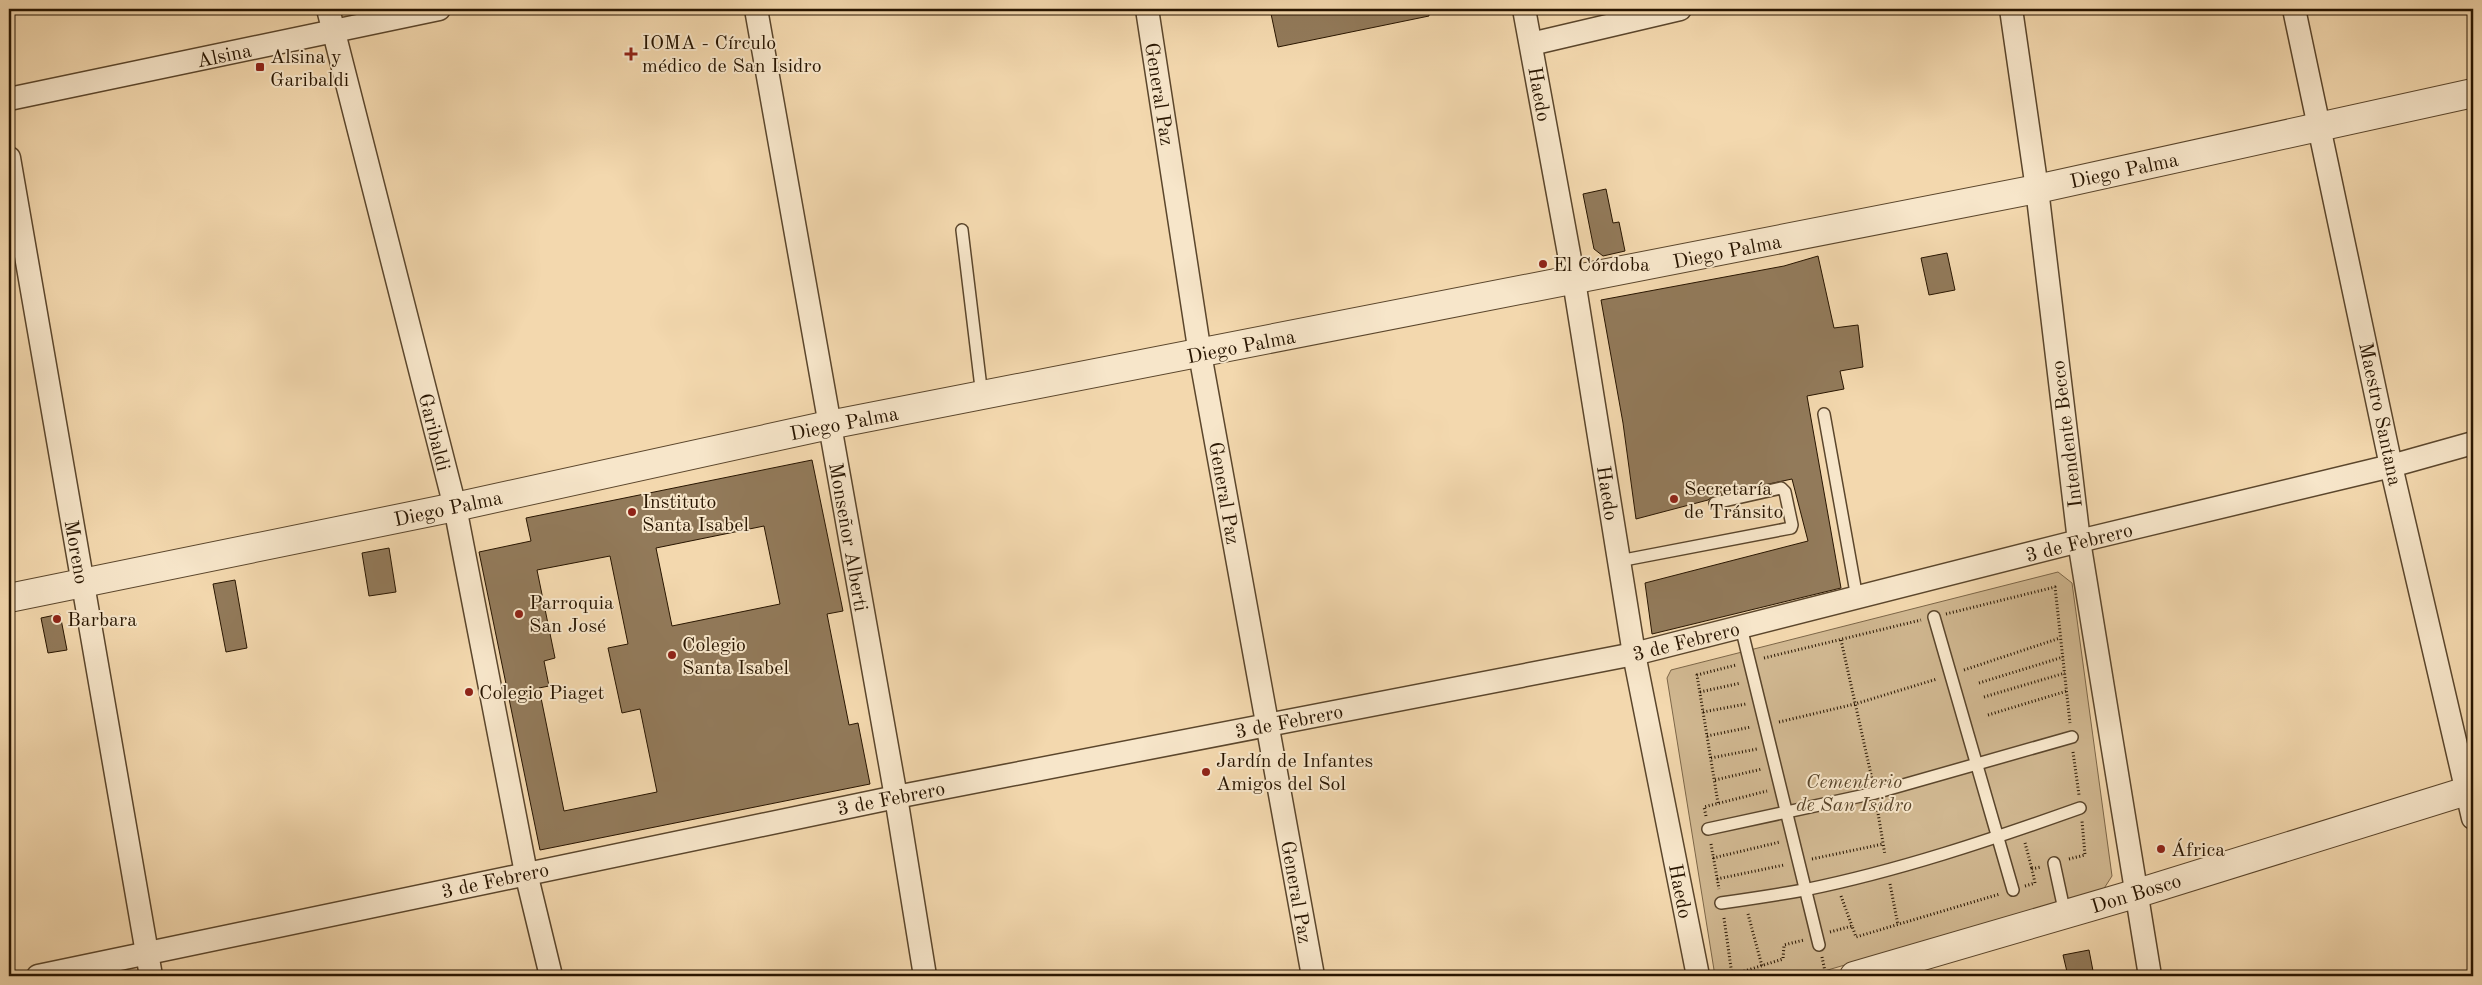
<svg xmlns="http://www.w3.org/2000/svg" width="2482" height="985" viewBox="0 0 2482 985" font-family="'Old Standard TT',serif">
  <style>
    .green { fill: #d0b790; stroke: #7c6648 }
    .building { fill: #927a5a; stroke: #281500; fill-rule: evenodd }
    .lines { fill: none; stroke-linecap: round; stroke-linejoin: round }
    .service-casing { stroke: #5b462c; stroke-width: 14 }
    .minor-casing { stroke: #5b462c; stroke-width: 25 }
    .tertiary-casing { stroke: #5b462c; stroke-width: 30 }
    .path { stroke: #281500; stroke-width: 3; stroke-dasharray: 1 2.5; stroke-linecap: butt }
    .service { stroke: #f7e6ca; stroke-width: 11 }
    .minor { stroke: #f7e6ca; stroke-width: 22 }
    .tertiary { stroke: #f7e6ca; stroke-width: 28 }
    .poi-dot { fill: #8f2418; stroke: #f7e6ca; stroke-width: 2 }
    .labels { text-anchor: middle; stroke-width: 4; stroke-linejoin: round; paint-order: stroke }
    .poi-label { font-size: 20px; fill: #281500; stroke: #f7e6ca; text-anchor: start }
    .street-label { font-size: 20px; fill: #281500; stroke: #f7e6ca }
    .park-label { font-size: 20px; font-style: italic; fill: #5a462b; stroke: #f7e6ca }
  </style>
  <rect width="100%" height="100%" fill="#f3d8ae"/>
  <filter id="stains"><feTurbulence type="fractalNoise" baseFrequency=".004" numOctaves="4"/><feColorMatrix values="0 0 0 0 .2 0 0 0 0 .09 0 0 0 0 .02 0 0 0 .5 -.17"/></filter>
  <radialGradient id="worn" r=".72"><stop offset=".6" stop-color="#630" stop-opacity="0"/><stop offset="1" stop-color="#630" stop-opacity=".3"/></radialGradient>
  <!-- green -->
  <path class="green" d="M2058 572 2072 583 2112 876 2103 890 1807 976H1715L1667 678 1671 670Z"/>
  <!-- building -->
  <g class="building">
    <path d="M1270 9H1429V16L1278 47Z"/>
    <path d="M1606 189 1613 223 1619 222 1625 251 1603 256 1594 249 1583 194Z"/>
    <path d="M1947 253 1955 290 1929 295 1921 258Z"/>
    <path d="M1818 256 1834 328 1858 325 1863 367 1840 371 1844 389 1807 396 1841 588 1652 634 1645 583 1808 541 1792 479 1713 496 1708 500 1636 519 1623 423 1601 300 1784 266Z"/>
    <path d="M812 460 843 611 827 614 849 725 858 723 870 784 540 850 479 552 531 541 526 518ZM764 526 780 604 672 626 656 548ZM610 556 628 644 608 648 622 713 640 709 657 792 564 811 539 688 549 686 544 661 555 658 537 570Z"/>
    <path d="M389 548 396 592 369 596 362 553Z"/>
    <path d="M235 580 247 648 226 652 213 584Z"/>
    <path d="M60 614 67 650 48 653 41 618Z"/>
    <path d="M2089 950 2094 976H2068L2063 955Z"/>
  </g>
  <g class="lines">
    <!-- service casing -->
    <g class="service-casing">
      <g id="service">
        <path d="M962 230 982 396"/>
        <path d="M1824 414 1857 598"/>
        <path d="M1619 561 1791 528 1792 525 1785 492 1781 488 1715 503"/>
        <path d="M1934 617 2013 890"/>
        <path d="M1741 627 1819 945"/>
        <path d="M1708 829 1875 793 2072 737"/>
        <path d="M2054 863 2065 914"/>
        <path d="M1721 903C1749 899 1776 895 1804 890 1898 871 1990 840 2080 808"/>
      </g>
    </g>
    <!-- minor casing -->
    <g class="minor-casing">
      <g id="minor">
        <path d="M328 9 455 507 526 873 551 976"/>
        <path d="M756 9 896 797 925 976"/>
        <path d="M1147 9 1200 354 1313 976"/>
        <path d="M1524 9 1574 281 1634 654 1698 976"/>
        <path d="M2011 9 2037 189 2079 541 2150 976"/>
        <path d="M2294 9 2391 466 2473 818"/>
        <path d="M1531 44 1680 9"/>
        <path d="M9 99 439 9"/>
        <path d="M9 158 151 976"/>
        <path d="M38 976 896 797 1634 654 2079 541 2391 466 2473 443"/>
      </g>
    </g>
    <!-- tertiary casing -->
    <g class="tertiary-casing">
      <g id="tertiary">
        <path d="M9 598 455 507 829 425 2037 189 2473 93"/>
        <path d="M1854 976 2138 893 2473 789"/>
      </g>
    </g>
    <!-- path -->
    <g class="path">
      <path d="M1946 614 2055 587 2070 723"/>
      <path d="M1841 640 1872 779"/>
      <path d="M1764 658 1921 620"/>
      <path d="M1964 670 2060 638"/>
      <path d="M1979 683 2063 657"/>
      <path d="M1700 692 1741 683"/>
      <path d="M1984 697 2065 673"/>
      <path d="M1703 712 1746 704"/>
      <path d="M1988 715 2067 691"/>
      <path d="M1779 722 1855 704 1937 679"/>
      <path d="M1707 736 1751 727"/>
      <path d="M2073 752 2079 795"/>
      <path d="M1711 758 1757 749"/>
      <path d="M1715 780 1762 769"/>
      <path d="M1718 803 1697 675 1736 665"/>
      <path d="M1877 807 1885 855"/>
      <path d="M1706 816 1704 807 1767 791"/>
      <path d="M2025 843 2032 869"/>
      <path d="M1711 844 1719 889"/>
      <path d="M1713 858 1780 842"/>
      <path d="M1812 859 1883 844"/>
      <path d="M2069 859 2085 855 2082 821"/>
      <path d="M1717 879 1784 865"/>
      <path d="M1890 884 1898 925"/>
      <path d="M2025 886 2035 883 2032 869 2041 867"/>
      <path d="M1841 896 1852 926"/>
      <path d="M1748 914 1762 966"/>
      <path d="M1724 918 1732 975 1783 959 1784 945 1804 940"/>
      <path d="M1830 932 1852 926 1856 937 2000 894"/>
      <path d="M1822 957 1826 976"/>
    </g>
    <!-- service -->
    <use href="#service" class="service"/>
    <!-- minor -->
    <use href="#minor" class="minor"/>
    <!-- tertiary -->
    <use href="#tertiary" class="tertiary"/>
  </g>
  <!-- markers -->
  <g class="poi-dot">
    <path d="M628.5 46.5h5v5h5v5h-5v5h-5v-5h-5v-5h5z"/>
    <rect x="255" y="62" width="10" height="10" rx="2.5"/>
    <circle cx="1543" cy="264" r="5"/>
    <circle cx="1674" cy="499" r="5"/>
    <circle cx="632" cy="512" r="5"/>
    <circle cx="519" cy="614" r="5"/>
    <circle cx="57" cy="619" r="5"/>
    <circle cx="672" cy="655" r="5"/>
    <circle cx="469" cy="692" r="5"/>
    <circle cx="1206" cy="772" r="5"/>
    <circle cx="2161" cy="849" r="5"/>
  </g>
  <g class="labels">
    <!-- poi labels -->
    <g class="poi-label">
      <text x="642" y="49">IOMA - Círculo<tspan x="642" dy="23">médico de San Isidro</tspan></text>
      <text x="270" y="63">Alsina y<tspan x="270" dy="23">Garibaldi</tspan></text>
      <text x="1553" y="271">El Córdoba</text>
      <text x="1684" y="495">Secretaría<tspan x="1684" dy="23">de Tránsito</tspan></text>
      <text x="642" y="508">Instituto<tspan x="642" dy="23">Santa Isabel</tspan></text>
      <text x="529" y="609">Parroquia<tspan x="529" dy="23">San José</tspan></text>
      <text x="67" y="626">Barbara</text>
      <text x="682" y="651">Colegio<tspan x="682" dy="23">Santa Isabel</tspan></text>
      <text x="479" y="699">Colegio Piaget</text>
      <text x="1216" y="767">Jardín de Infantes<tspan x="1216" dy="23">Amigos del Sol</tspan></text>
      <text x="2171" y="856">África</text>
    </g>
    <!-- street labels -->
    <g class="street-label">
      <text transform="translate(224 55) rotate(-12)" y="7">Alsina</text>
      <text transform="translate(1160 94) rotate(81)" y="7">General Paz</text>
      <text transform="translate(1540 94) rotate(80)" y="7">Haedo</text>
      <text transform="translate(2124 170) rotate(-12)" y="7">Diego Palma</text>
      <text transform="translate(1727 251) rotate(-11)" y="7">Diego Palma</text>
      <text transform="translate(1241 346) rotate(-11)" y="7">Diego Palma</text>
      <text transform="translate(2381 414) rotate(78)" y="7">Maestro Santana</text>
      <text transform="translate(844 423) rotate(-11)" y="7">Diego Palma</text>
      <text transform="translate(435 432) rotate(76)" y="7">Garibaldi</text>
      <text transform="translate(2066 434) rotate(-97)" y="7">Intendente Becco</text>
      <text transform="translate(1225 493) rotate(80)" y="7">General Paz</text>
      <text transform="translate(1608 493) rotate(81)" y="7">Haedo</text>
      <text transform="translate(448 508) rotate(-12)" y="7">Diego Palma</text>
      <text transform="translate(849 537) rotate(80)" y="7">Monseñor Alberti</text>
      <text transform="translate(2079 542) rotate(-14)" y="7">3 de Febrero</text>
      <text transform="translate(77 552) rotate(80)" y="7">Moreno</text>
      <text transform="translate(1686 641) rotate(-14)" y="7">3 de Febrero</text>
      <text transform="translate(1289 721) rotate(-11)" y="7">3 de Febrero</text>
      <text transform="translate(891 798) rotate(-11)" y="7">3 de Febrero</text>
      <text transform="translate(495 880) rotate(-12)" y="7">3 de Febrero</text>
      <text transform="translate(1681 891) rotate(79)" y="7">Haedo</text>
      <text transform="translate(1297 892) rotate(80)" y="7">General Paz</text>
      <text transform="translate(2136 893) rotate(-17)" y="7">Don Bosco</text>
    </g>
    <!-- park labels -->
    <g class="park-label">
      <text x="1854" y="788">Cementerio<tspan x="1854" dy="23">de San Isidro</tspan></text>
    </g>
  </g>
  <!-- margin -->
  <rect width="2482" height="985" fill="none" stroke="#f3d8ae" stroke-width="30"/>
  <rect x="10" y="10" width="2462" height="965" fill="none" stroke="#281500" stroke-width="2.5"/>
  <rect x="15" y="15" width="2452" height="955" fill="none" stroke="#281500"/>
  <rect width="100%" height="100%" filter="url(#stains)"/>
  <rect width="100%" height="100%" fill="url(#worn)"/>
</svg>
